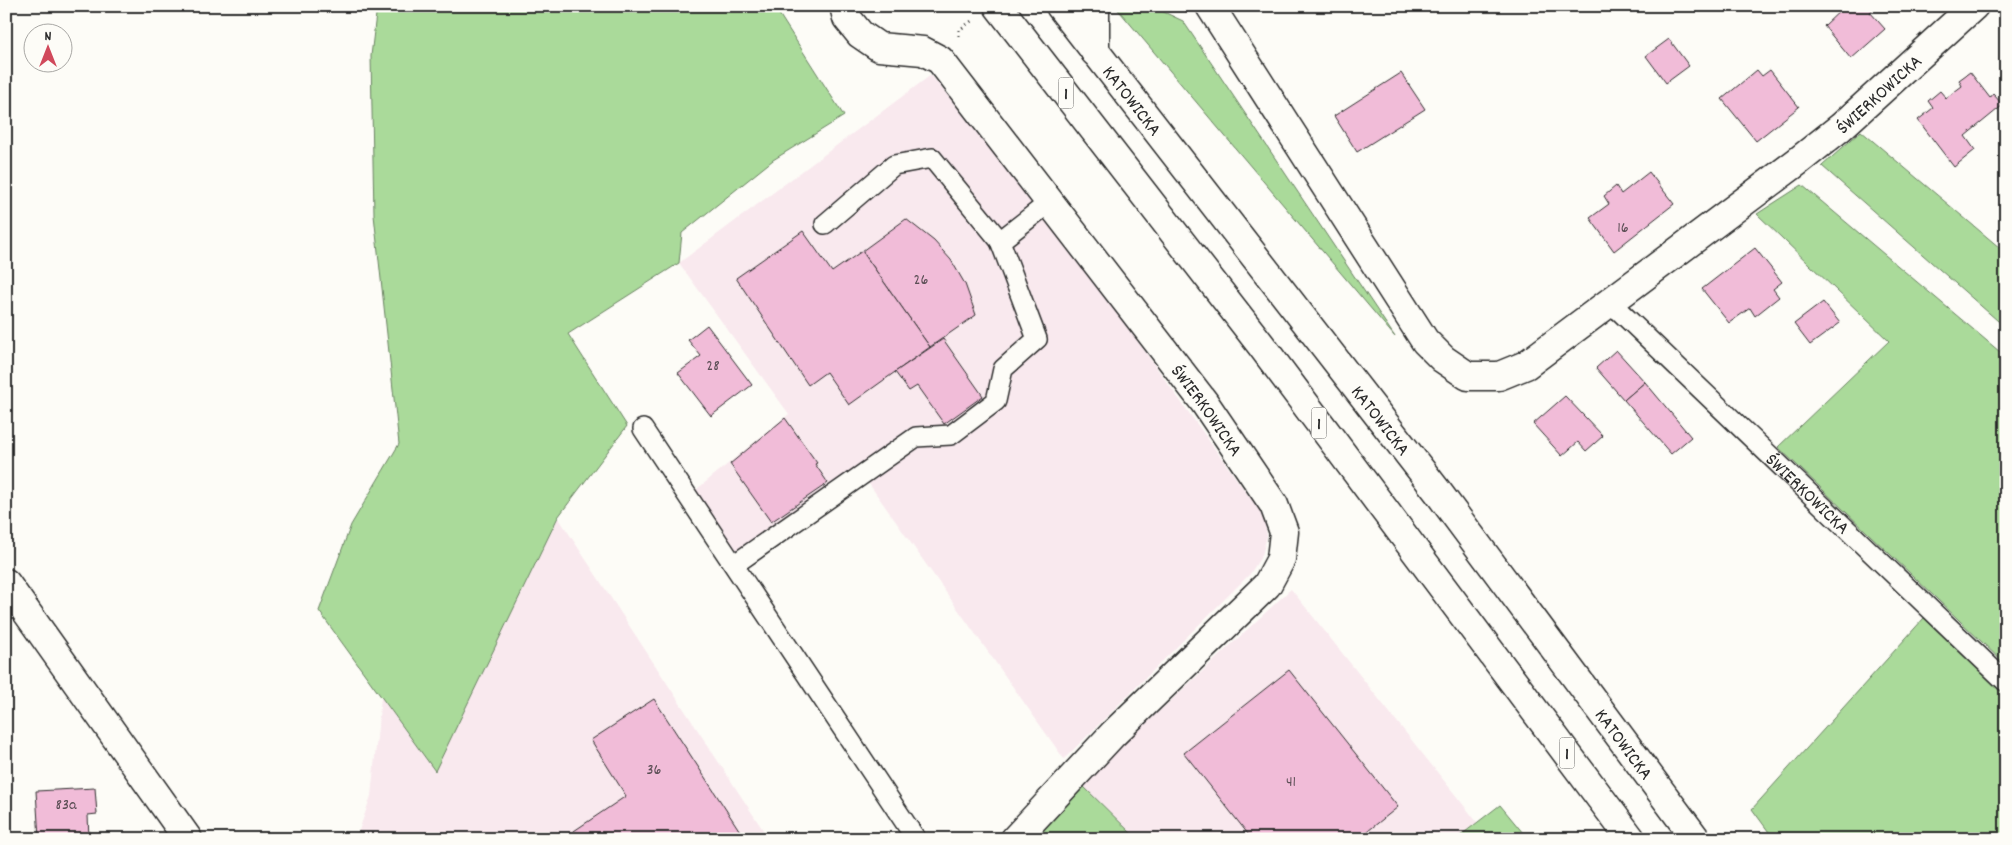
<svg xmlns="http://www.w3.org/2000/svg" width="2012" height="845" viewBox="0 0 2012 845" font-family="Dekko,sans-serif">
  <style>
    .built { fill: #f9e9ee }
    .green { fill: #aada9a; stroke: #6a8262 }
    .building { fill: #f1bcd8; stroke: #2b2b2b }
    .lines { fill: none; stroke-linecap: round; stroke-linejoin: round }
    .service-casing { stroke: #2b2b2b; stroke-width: 22 }
    .minor-casing { stroke: #2b2b2b; stroke-width: 31 }
    .primary-casing { stroke: #2b2b2b; stroke-width: 31 }
    .path { stroke: #2b2b2b; stroke-width: 3; stroke-dasharray: 1 4; stroke-linecap: butt }
    .service { stroke: #fdfcf7; stroke-width: 19 }
    .minor { stroke: #fdfcf7; stroke-width: 28 }
    .primary { stroke: #fdfcf7; stroke-width: 28 }
    .labels { text-anchor: middle; stroke-width: 4; stroke-linejoin: round; paint-order: stroke }
    .number-label { font-size: 16px; fill: #5c4f56 }
    .shield { fill: #fdfcf7; stroke: #6a6a68; stroke-width: 1 }
    .shield-label { font-size: 18px; font-weight: bold; fill: #2b2b2b }
    .street-label { font-size: 19px; fill: #2b2b2b; stroke: #fdfcf7 }
  </style>
  <rect width="100%" height="100%" fill="#fdfcf7"/>
  <filter id="ink" filterUnits="userSpaceOnUse"><feTurbulence type="fractalNoise" baseFrequency=".02" numOctaves="2"/><feDisplacementMap in="SourceGraphic" scale="10" xChannelSelector="R" yChannelSelector="G"/><feConvolveMatrix kernelMatrix="1 2 1 2 8 2 1 2 1" color-interpolation-filters="sRGB"/></filter>
  <g filter="url(#ink)">
    <!-- built -->
    <g class="built">
      <path d="M931 75 1058 231 1264 517 1267 536 1262 555 1250 574 1064 759 867 481 732 578 680 503 789 414 679 263Z"/>
      <path d="M558 517 769 839H356L371 796 381 697 435 770Z"/>
      <path d="M1291 589 1477 822 1456 839H1137L1081 784Z"/>
    </g>
    <!-- green -->
    <g class="green">
      <path d="M377 6H774L844 116 773 160 682 233 679 263 568 334 627 426 558 517 435 771 319 611 351 525 399 444 374 215 371 56Z"/>
      <path d="M1115 6H1151L1183 21 1395 337Z"/>
      <path d="M1861 131 2006 253V328L1822 166Z"/>
      <path d="M1802 185 2006 357V665L1778 447 1889 341 1757 214Z"/>
      <path d="M1924 618 2006 696V839H1774L1752 809Z"/>
      <path d="M1081 784 1137 839H1035Z"/>
      <path d="M1500 805 1528 839H1456Z"/>
    </g>
    <!-- building -->
    <g class="building">
      <path d="M1845 6H1877L1870 12 1885 29 1851 59 1824 26Z"/>
      <path d="M1669 39 1689 66 1666 83 1646 56Z"/>
      <path d="M1757 70 1762 76 1770 70 1799 107 1756 141 1722 99Z"/>
      <path d="M1970 72 1990 98 1993 94 2003 105 1965 136 1975 150 1954 167 1918 120 1933 108 1928 101 1940 91 1946 98 1962 86 1959 80Z"/>
      <path d="M1401 73 1425 109 1357 152 1334 116Z"/>
      <path d="M1649 172 1674 204 1614 251 1590 218 1609 204 1604 196 1616 186 1621 194Z"/>
      <path d="M906 219 934 241 951 260 965 284 976 315 930 347 862 251Z"/>
      <path d="M803 231 832 272 862 251 930 347 849 405 826 372 808 385 736 278Z"/>
      <path d="M1755 248 1782 282 1773 289 1779 297 1755 316 1750 308 1729 323 1702 289Z"/>
      <path d="M1823 302 1840 323 1810 345 1794 324Z"/>
      <path d="M707 325 752 385 711 416 678 373 701 356 688 340Z"/>
      <path d="M943 339 983 396 944 424 917 386 909 391 895 372Z"/>
      <path d="M1616 350 1645 382 1624 400 1596 368Z"/>
      <path d="M1645 382 1691 437 1671 454 1624 400Z"/>
      <path d="M1565 396 1603 436 1586 451 1578 442 1562 456 1533 424Z"/>
      <path d="M785 418 817 463 815 464 828 483 771 522 730 464Z"/>
      <path d="M1289 670 1398 807 1358 839H1252L1184 753Z"/>
      <path d="M654 699 745 839H562L626 796 591 740Z"/>
      <path d="M95 788 97 814 88 815 89 839H39L36 791Z"/>
    </g>
    <g class="lines">
      <!-- service casing -->
      <g class="service-casing">
        <g id="service">
          <path d="M825 224 894 165 932 158 1000 241"/>
          <path id="s1" d="M1611 303 2006 682"/>
          <path d="M643 429 916 839"/>
          <path d="M735 564 916 437 951 435 996 401 1003 369 1037 339 1000 241 1051 201"/>
        </g>
      </g>
      <!-- minor casing -->
      <g class="minor-casing">
        <g id="minor">
          <path id="s2" d="M844 6 847 18 860 34 879 47 923 51 940 60 1204 402 1274 505 1284 532 1281 559 1267 585 1113 734 1015 839"/>
          <path id="s3" d="M1210 6 1425 341 1443 359 1468 376H1499L1526 365 1797 162 1841 127 1974 6"/>
          <path d="M6 583 188 839"/>
        </g>
      </g>
      <!-- primary casing -->
      <g class="primary-casing">
        <g id="primary">
          <path d="M998 6 1261 345 1631 839"/>
          <path id="s4" d="M1060 6 1438 492 1696 839"/>
          <path d="M1095 6V52"/>
        </g>
      </g>
      <!-- path -->
      <path class="path" d="M959 36V30L973 20"/>
      <!-- service -->
      <use href="#service" class="service"/>
      <!-- minor -->
      <use href="#minor" class="minor"/>
      <!-- primary -->
      <use href="#primary" class="primary"/>
    </g>
  </g>
  <g class="labels">
    <!-- number labels -->
    <g class="number-label">
      <text x="1623" y="232">16</text>
      <text x="921" y="284">26</text>
      <text x="713" y="370">28</text>
      <text x="654" y="774">36</text>
      <text x="1291" y="786">41</text>
      <text x="66" y="809">83a</text>
    </g>
    <!-- shield labels -->
    <g class="shield">
      <rect x="1058.5" y="77.5" width="15" height="31" rx="4"/>
      <rect x="1311.5" y="407.5" width="15" height="31" rx="4"/>
      <rect x="1559.5" y="737.5" width="15" height="31" rx="4"/>
    </g>
    <g class="shield-label">
      <text x="1066" y="99">1</text>
      <text x="1319" y="429">1</text>
      <text x="1567" y="759">1</text>
    </g>
    <!-- street labels -->
    <g class="street-label">
      <text dy="7" stroke="none"><textPath href="#s3" startOffset="959">ŚWIERKOWICKA</textPath></text>
      <text dy="7" stroke="none"><textPath href="#s4" startOffset="119">KATOWICKA</textPath></text>
      <text dy="7" stroke="none"><textPath href="#s2" startOffset="560">ŚWIERKOWICKA</textPath></text>
      <text dy="7" stroke="none"><textPath href="#s4" startOffset="524">KATOWICKA</textPath></text>
      <text dy="7" stroke="none"><textPath href="#s1" startOffset="274">ŚWIERKOWICKA</textPath></text>
      <text dy="7" stroke="none"><textPath href="#s4" startOffset="929">KATOWICKA</textPath></text>
    </g>
  </g>
  <!-- margin -->
  <rect width="2012" height="845" fill="none" stroke="#fdfcf7" stroke-width="25"/>
  <rect x="12" y="12" width="1987" height="820" fill="none" stroke="#2b2b2b" stroke-width="2" filter="url(#ink)"/>
  <!-- north arrow -->
  <g transform="translate(48 48)"><circle r="24" fill="#fdfcf7" stroke="#a9a8a5"/>
  <path d="M0-4L9 19L0 12L-9 19Z" fill="#d1495b"/>
  <text y="-8" font-size="14" font-weight="bold" text-anchor="middle" fill="#2b2b2b">N</text>
  </g>
</svg>
